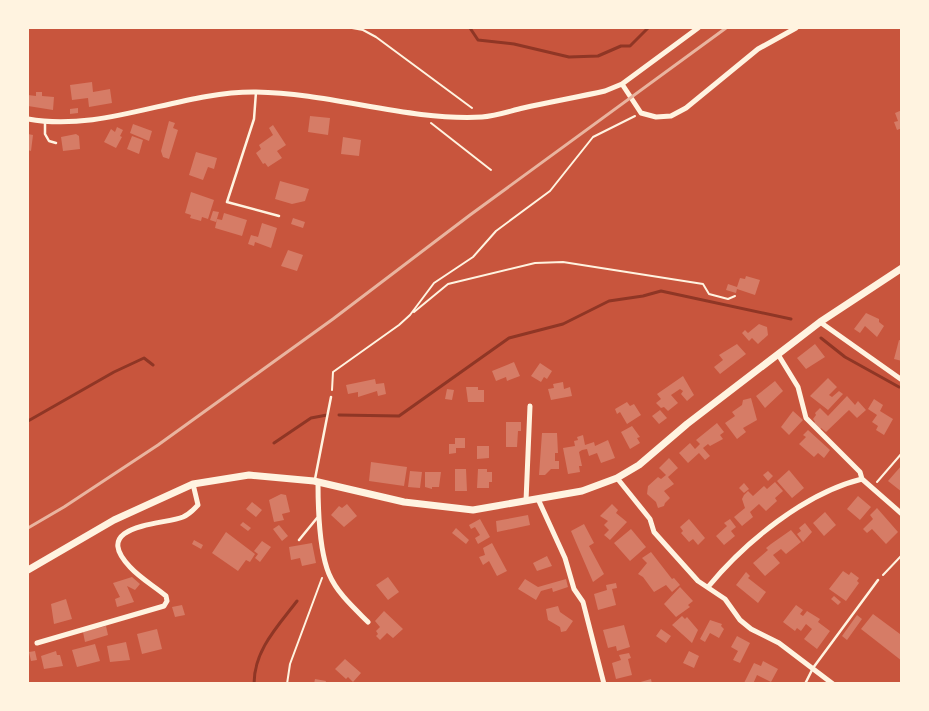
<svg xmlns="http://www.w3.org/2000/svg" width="929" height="711" font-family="'Sofia Sans Condensed',sans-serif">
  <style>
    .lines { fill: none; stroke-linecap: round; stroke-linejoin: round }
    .stream { stroke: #8f3625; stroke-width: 3 }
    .building { fill: #d67c66 }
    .path { stroke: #fff3e0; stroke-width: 2 }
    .service { stroke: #fff3e0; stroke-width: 2.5 }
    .minor { stroke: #fff3e0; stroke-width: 5 }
    .tertiary { stroke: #fff3e0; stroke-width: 7 }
    .rail { stroke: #e9b49f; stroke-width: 3 }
  </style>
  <rect width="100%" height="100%" fill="#c8553d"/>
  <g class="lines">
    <path class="stream" d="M470,28l8,12 36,4 55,13 29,-1 23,-10h9l18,-18
      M821,338l24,19 54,30
      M339,415l60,1 110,-78 54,-14 46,-23 34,-5 18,-5 130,28
      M28,421l86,-49 30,-14 9,7
      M274,443l37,-25 16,-3
      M254,684c0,-34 24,-58 43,-83"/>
  </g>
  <path class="building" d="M92,82l1,10 17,-3 2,14 -23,4 -1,-9 -16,2 -2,-15z
    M36,92h6v4l12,1 -1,13 -25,-4v-11l8,1z
    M78,108v5l-8,1v-5z
    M902,110v18l-5,2 -3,-8 4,-1 -3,-8z
    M310,116l20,2 -2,17 -20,-3z
    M169,121l6,2 -2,5 5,2 -9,29 -6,-2 -2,-6z
    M133,124l19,7 -3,10 -19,-8z
    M273,125l13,20 -9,6 5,7 -14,9 -3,-4 -2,1 -7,-11 5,-4 -2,-4 14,-10 -4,-7z
    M117,127l6,3 -3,6 2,1 -6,11 -12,-6 7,-13 4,3z
    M28,134l5,1 -2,16 -3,-1z
    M76,134l3,2 1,13 -17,2 -2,-14z
    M132,136l11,4 -4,14 -12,-5z
    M343,137l18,3 -2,16 -18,-2z
    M196,152l21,6 -3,11 -6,-2 -5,13 -14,-5z
    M280,181l29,8 -4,12 -13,3 -17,-5z
    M191,192l23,8 -6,19 -6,-2 -1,4 -11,-3 1,-3 -6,-2z
    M213,211l6,1 -3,10 -6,-2z
    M224,213l23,7 -5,16 -27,-8 2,-9 5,1z
    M293,218l12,4 -2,6 -12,-4z
    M262,223l15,5 -6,20 -16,-6 -1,4 -6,-2 3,-9 7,2z
    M288,250l15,5 -6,16 -16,-5z
    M746,276l14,4 -5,15 -18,-6 -1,4 -10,-3 2,-6 9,3 3,-9 5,1z
    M866,313l13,6v3l5,4 -7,11 -12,-11 -5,7 -6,-4z
    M759,324l8,3 1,8 -10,9 -6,-6 -3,3 -7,-8 3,-3 3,3z
    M899,340l3,1v20l-8,-2z
    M737,344l9,10 -26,20 -6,-7 9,-7 -4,-5z
    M815,344l10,13 -19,12 -9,-11z
    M514,362l6,14 -13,5 -1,-4 -10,4 -4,-10z
    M540,363l12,8 -5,8 -3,-2 -3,5 -10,-6z
    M683,376l11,19 -7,6 -6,-7 2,-3 -3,-2 -9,6 7,8 -10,8 -4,-4 -3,1 -5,-5 5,-4 -4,-5z
    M828,378l9,9 -8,8 3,2 7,-6 4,3 -15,16 -18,-14z
    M375,379l1,5 8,-1 2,11 -8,2 -1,-5 -19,6v-5l-10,2 -2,-9z
    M775,381l8,10 -18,17 -9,-12z
    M563,382l1,7 6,-2 2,9 -21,4 -3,-11 6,-1 -1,-4z
    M466,387h12v3h6v12h-16z
    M447,389l7,1 -2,10 -7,-1z
    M847,396l8,9 3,-4 8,9 -9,8 -8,-8 -23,22 -5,-4 -1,2 -6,-7 1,-1 -2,-3 3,-4 -1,-2 5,-5 8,8z
    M751,398l6,22 -14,8 3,4 -9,7 -12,-16 10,-7 -3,-4 10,-7 1,-5z
    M874,399l9,6 -3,6 13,8 -9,16 -8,-5 2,-4 -6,-4 5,-7 -9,-6z
    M627,402l3,4 4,-2 7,11 -14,9 -7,-12 -3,2 -2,-5z
    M660,410l7,8 -8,6 -7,-8z
    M793,411l10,9 -14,15 -8,-8z
    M506,422h15v9h-3l-1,16h-11z
    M717,423l7,9 -4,3 3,4 -13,7 -2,-2 -5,4 7,8 -5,4 -6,-7 -11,10 -9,-10 11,-10 5,6 5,-5 -4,-4z
    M632,426l8,11 -3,1 3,5 -10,6 -9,-17z
    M808,430l22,20 -6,8 -6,-5 -4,4 -15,-13 7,-7 -3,-2z
    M542,433h15l1,20h-3v8h4v8h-8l-6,6h-6z
    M583,435l2,10 9,-3 1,4 13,-6 7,18 -14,5 -4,-10 -8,3 -2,-7 -5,1 -3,2 3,14h-3l1,6 -12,2 -5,-26 12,-2 -1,-5 4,-1 -1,-3z
    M455,438h10v10h-9v5l-7,1v-10h6z
    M477,446h12v12l-12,1z
    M669,458l9,10 -10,9 6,7 -10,7 6,7 -5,5 -1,3 -6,2 -2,-6 -9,-8 1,-8 10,-9 3,2 5,-4 -7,-7z
    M371,462l36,5 -3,19 -35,-5z
    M902,465v27l-14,-11z
    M455,469h11l1,22h-12z
    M478,469h9v3h5v10h-3v6h-12z
    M789,470l15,18 -12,10 -15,-17z
    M410,471l12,1 -2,16 -12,-1z
    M768,471l5,5 -5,5 -5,-6z
    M425,472h16l-2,15h-7v2l-7,-2z
    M775,482l8,9 -8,7 2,3 -11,10 -7,-7 -9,8 3,5 -11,9 -8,-9 11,-9 -3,-9 2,-4 4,-4 5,5 11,-10 3,3z
    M744,483l5,6 -5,4 -5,-5z
    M281,494l5,1 4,17 -8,2 2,6 -10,2 -5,-22z
    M858,496l13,11 -11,13 -13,-11z
    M252,502l10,8 -6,7 -10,-8z
    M347,504l10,12 -13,11 -13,-12 8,-9 3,2z
    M612,504l6,6 -2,3 11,9 -17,18 -6,-5 5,-5 -5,-5 4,-4 -8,-5z
    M877,508l21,24 -12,12 -14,-15 -5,4 -4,-4 10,-10 -3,-4z
    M825,512l11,13 -12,11 -11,-13z
    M528,515l2,10 -33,7 -1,-11z
    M480,519l10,18 -12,7 -3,-6 5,-3 -5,-8 -4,2 -2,-4z
    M689,519l16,19 -7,7 -5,-6 -4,3 -8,-9 2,-2 -3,-4z
    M730,519l6,8 -5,4 4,5 -11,9 -8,-9 11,-10 -3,-3z
    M243,522l8,6 -3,3 -8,-6z
    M805,523l7,9 -9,10 -6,-8 4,-3 -2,-3z
    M584,524l10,19 -5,3 15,28 -11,8 -22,-51z
    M279,525l9,11 -6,5 -9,-12z
    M456,528l13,12 -3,4 -14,-11z
    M631,529l15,18 -16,14 -16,-18z
    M791,530l10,12 -15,12 -5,-5 -8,6 7,8 -15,13 -12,-13 15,-13 -2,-2 5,-4z
    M226,532l29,22 -5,8 -4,-2 -8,11 -26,-18z
    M194,540l9,5 -2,4 -9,-5z
    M262,541l9,6 -11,15 -5,-4 3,-4 -4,-3z
    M312,543l4,20 -14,3 -2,-8 -9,2 -2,-13z
    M492,543l15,28 -10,5 -8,-15 -6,4 -4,-8 6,-2 -2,-7z
    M651,552l21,27 2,-1 6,7 -8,7 -6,-7 -12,7 -11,-15 -5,-3 9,-11 -5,-5z
    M547,556l5,10 -15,5 -4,-8z
    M843,571l6,4 2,-3 8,6 -2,3 2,2 -13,18 -17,-12z
    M746,572l4,4 -2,2 18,14 -8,11 -22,-18z
    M132,577l8,7 -5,6 -8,-4 7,16 -17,5 -2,-8 5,-2 -7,-14z
    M388,577l11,15 -11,8 -12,-15z
    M525,579l13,8 28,-8 2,8 -15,5 -1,-4 -11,3 -5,9 -18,-11z
    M616,583l1,5 -5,1 4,16 -18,5 -4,-16 13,-4 -1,-5z
    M680,587l13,14 -5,4 2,2 -14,10 -12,-13z
    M834,596l7,6 -3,3 -7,-6z
    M66,599l6,20 -18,5 -3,-20z
    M182,605l3,10 -10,2 -3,-10z
    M796,605l7,5 -3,4 3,2 4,-5 13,8 -2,3 12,9 -13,18 -13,-10 8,-10 -6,-5 -5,7 -4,-3 -2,3 -12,-9z
    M558,606l2,6 13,9 -7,10 -5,1 -1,-5 -12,-7 -2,-11z
    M384,611l19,18 -10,9 -6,-5 -7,7 -4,-4 2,-2 -2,-3 4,-4 -5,-6z
    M873,614l27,20 2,-1v28l-41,-32z
    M857,615l5,4 -15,21 -5,-4z
    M682,616l3,3 2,-2 11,13 -6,13 -20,-18z
    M710,620l12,4 -1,2 3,3 -5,9 -9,-5 -5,9 -5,-3z
    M624,625l6,22 -13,4 -1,-5 -8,2 -5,-18z
    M106,626l2,9 -23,7 -2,-10z
    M157,629l5,20 -20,5 -5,-20z
    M661,629l10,7 -5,7 -10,-7z
    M737,636l13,7 -10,20 -7,-3 5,-9 -7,-4z
    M126,642l4,18 -20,2 -3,-16z
    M95,644l5,17 -23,6 -5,-17z
    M35,651l2,9 -6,1 -2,-9z
    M56,651l1,4h3l3,11 -19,3 -3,-13z
    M689,651l10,5 -5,12 -11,-5z
    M629,653l2,5 -3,1 4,16 -16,4 -4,-16 9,-3 -2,-5z
    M345,659l16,14 -8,9 -5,-5 -2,2 -11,-10z
    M763,661l15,8 -7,13 -14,-7 -4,9 -9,-1 10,-20 7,3z
    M315,679l11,2 -1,3h-11z
    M651,679l1,5h-15v-1z"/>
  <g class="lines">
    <path class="path" d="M352,28l11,2 13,7 96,71
      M431,123l60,47
      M414,312l34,-28 87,-21 28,-1 140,22 6,10 19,5 7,-3
      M332,390l1,-18 66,-47 11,-10 24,-32 39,-26 23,-26 54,-40 43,-54 42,-21
      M877,482l25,-29
      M883,575l19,-20
      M287,684l3,-20 32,-86"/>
    <path class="service" d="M256,92l-2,27 -27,83 52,14
      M45,122v12l4,7 7,2
      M315,479l16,-82
      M299,540l18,-22
      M805,684l8,-16 65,-88"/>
    <path class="minor" d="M622,84l19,29 15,4 15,-1 15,-8 72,-59 38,-21
      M28,119c76,14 152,-28 228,-27 76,1 151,29 226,25 14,-1 28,-6 41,-9 27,-6 55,-11 82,-17l17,-7 76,-56
      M820,322l82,58
      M779,356l19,31 8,31 54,54 2,7
      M617,478l33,41 4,13 44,49 27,18 15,21 11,9 28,14 54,41
      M318,482c0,27 1,68 11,92 8,19 25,34 39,48
      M538,499l27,59 9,31 9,13 21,82
      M526,501l4,-95
      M708,587c37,-45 97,-94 154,-108l40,35
      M37,643l127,-37 3,-5 -1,-5c-12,-10 -26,-18 -36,-29 -41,-43 33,-42 53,-50 7,-3 10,-7 15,-12l-5,-21"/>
    <path class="tertiary" d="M28,570l86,-50 79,-36 56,-9 65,6 90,21 69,8 109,-19 35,-13 22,-13 48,-41 133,-102 82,-54"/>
    <path class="rail" d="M28,528l36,-21 94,-62 175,-126 137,-104 256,-187"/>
  </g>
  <rect width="929" height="711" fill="none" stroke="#fff3e0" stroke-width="58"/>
</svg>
